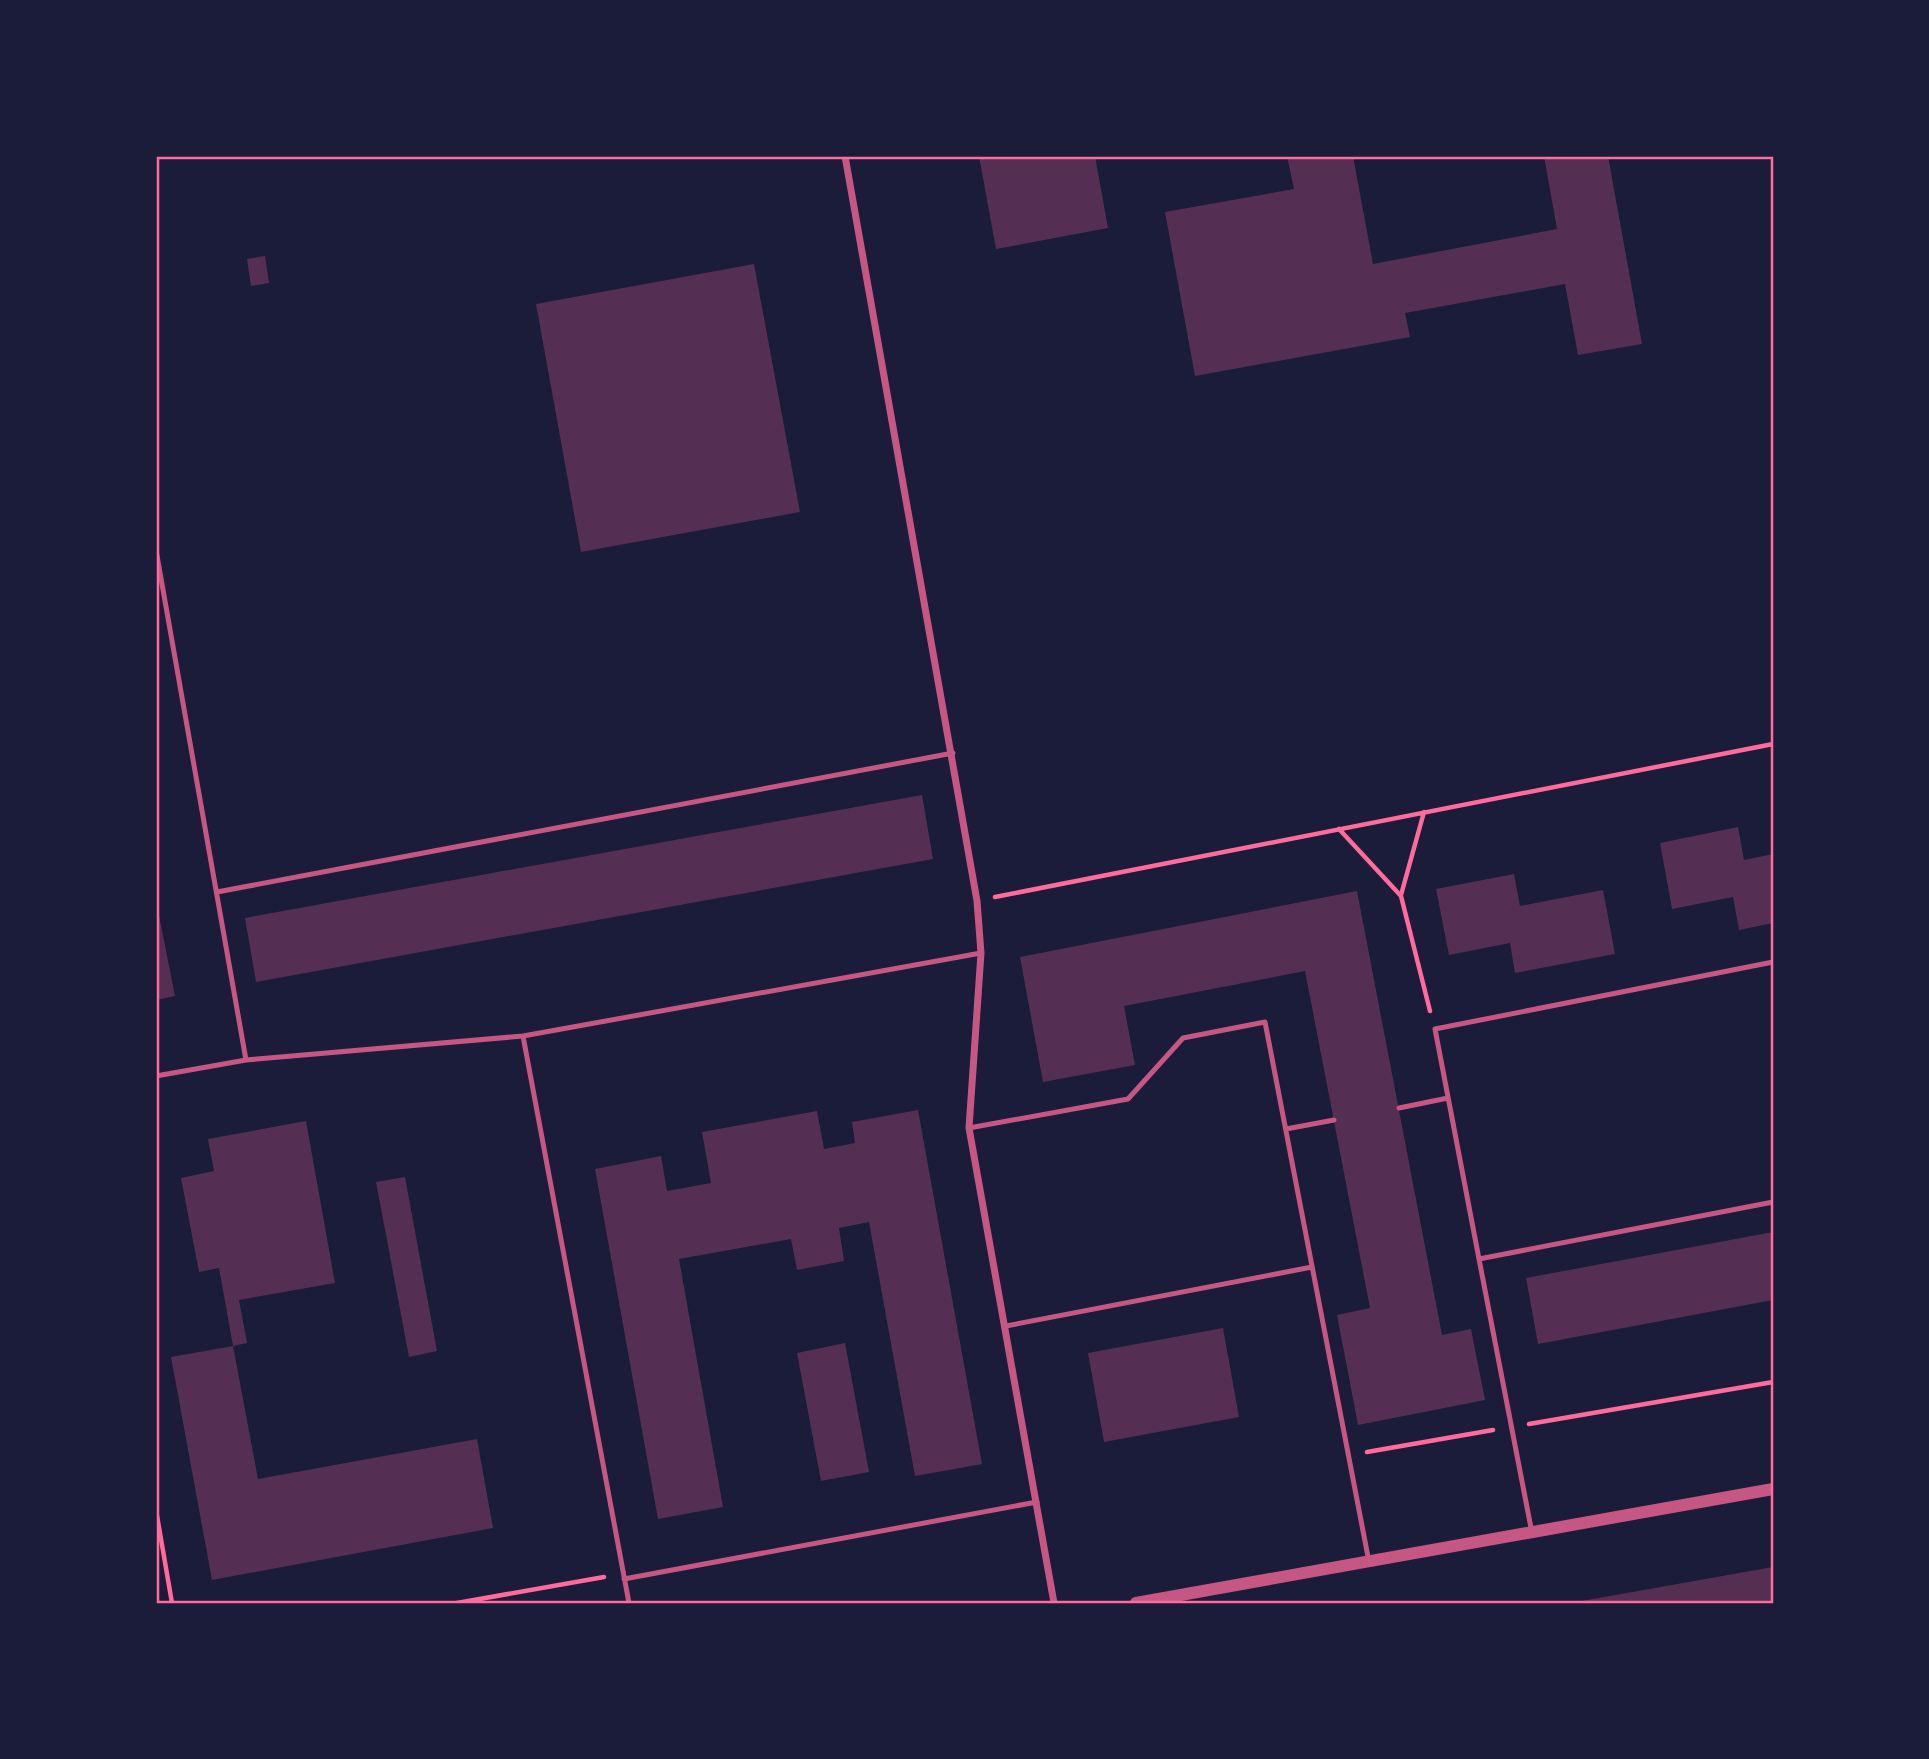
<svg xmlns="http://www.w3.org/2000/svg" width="1929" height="1759" font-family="'Golos Text',sans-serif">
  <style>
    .building { fill: #542f53 }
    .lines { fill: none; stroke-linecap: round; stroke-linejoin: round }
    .path { stroke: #ff6b9d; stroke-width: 4.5 }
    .service { stroke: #c65784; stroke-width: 5 }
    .minor { stroke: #c65784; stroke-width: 7 }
    .tertiary { stroke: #c65784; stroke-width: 12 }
    .neatline { fill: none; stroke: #ff6b9d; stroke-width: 2.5 }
  </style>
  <rect width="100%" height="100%" fill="#1b1b3a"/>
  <path class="building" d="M979,156h116l13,72 -112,21z
    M1287,156h66l20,108 184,-35 -13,-73h64l34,188 -64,11 -13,-71 -160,29 5,24 -215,39 -30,-164 129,-23z
    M265,256l4,27 -18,3 -4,-27z
    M754,264l46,248 -219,40 -45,-248z
    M922,795l11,64 -677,123 -11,-64z
    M1738,827l6,33 29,-6v69l-34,7 -6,-33 -61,12 -12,-66z
    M1514,874l6,32 83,-16 12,64 -100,19 -5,-30 -61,12 -13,-66z
    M1357,891l85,444 29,-6 14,71 -127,25 -21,-110 33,-7 -65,-337 -181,35 11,59 -92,17 -23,-125z
    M156,900l19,96 -19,4z
    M918,1110l64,354 -67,12 -46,-254 -30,6 5,33 -47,9 -6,-31 -112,20 44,248 -65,12 -63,-350 66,-13 6,35 44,-8 -9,-51 115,-21 7,38 31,-6 -3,-21z
    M306,1121l29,162 -96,17 8,43 -14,3 -14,-78 -20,4 -18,-94 33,-7 -6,-32z
    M405,1177l32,174 -28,6 -33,-175z
    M1773,1232v68l-235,44 -12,-66z
    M1223,1328l16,89 -135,25 -16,-89z
    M845,1343l24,129 -48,9 -24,-128z
    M233,1346l25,133 219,-40 16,89 -281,52 -41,-223z
    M1773,1567v36h-196l-1,-1z"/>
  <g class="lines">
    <path class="path" d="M1339,829l62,67 29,115
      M1401,895l23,-83
      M995,897l778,-153
      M1529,1424l244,-42
      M1367,1452l126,-22
      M156,1510l16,93
      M457,1603l147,-26"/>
    <path class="service" d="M156,550l90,510 -90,16
      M217,892l736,-139
      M523,1036l106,567
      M246,1060l277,-24 458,-83
      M1399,1108l49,-10
      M969,1128l159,-29 55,-61 82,-16 104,540
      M1286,1129l48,-9
      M1479,1259l-44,-230 338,-67
      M1006,1326l306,-59
      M1532,1533l-53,-274 294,-57
      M624,1579l413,-77"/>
    <path class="minor" d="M845,156l132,745 4,52 -12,175 85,475"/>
    <path class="tertiary" d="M1136,1603l637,-114"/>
  </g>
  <rect width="1929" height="1759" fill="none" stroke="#1b1b3a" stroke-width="315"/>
  <rect x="158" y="158" width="1614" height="1444" class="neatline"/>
</svg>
